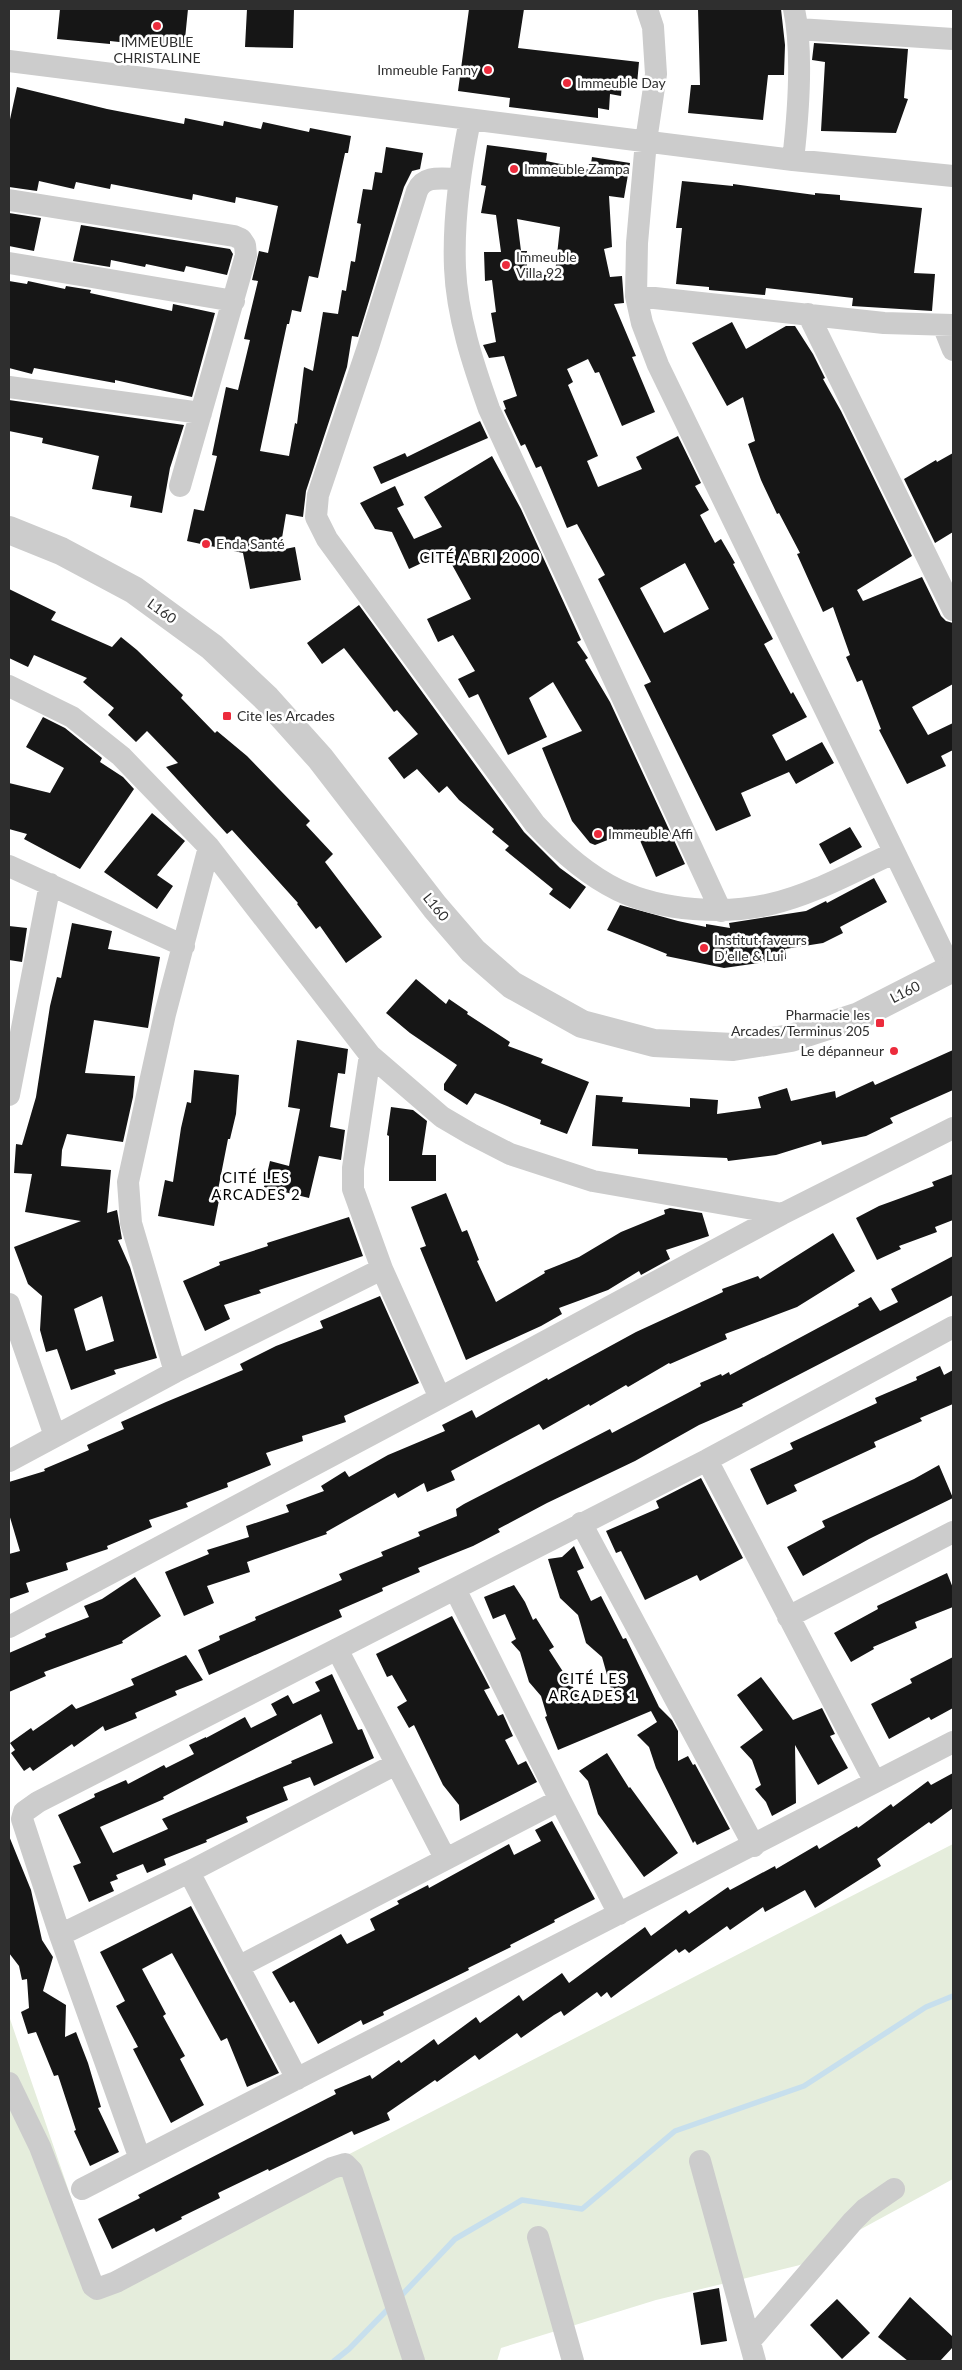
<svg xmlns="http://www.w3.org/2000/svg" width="962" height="2370" font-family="Lato,sans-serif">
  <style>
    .green { fill: #e5eddc }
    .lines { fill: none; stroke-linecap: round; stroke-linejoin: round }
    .stream { stroke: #c7dfed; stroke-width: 5.5 }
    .building { fill: #161616; fill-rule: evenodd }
    .minor { stroke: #ccc; stroke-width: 22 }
    .tertiary { stroke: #ccc; stroke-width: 28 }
    .poi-dot { fill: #ec2b3c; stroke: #fff; stroke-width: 2 }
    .labels { text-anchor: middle; stroke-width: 5; stroke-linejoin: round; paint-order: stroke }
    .poi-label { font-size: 14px; fill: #2f2f2f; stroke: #fff; text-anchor: start }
    .street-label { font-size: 14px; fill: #2f2f2f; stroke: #fff }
    .neighbourhood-label { font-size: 15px; letter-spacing: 1px; fill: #000; stroke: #fff }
  </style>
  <rect width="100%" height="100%" fill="#fff"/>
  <path class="green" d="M953,1844v335l-101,55 -52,31 -144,35 -155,48 -4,13h-488v-345l91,266z"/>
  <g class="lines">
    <path class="stream" d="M400,2297l55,-58 67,-39 60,9 93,-78 129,-45 122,-79 27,-11
      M334,2361l15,-12 41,-42"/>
  </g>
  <path class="building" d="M60,9h128l-4,40 -74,-8v3l-53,-5z
    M247,9h47l-1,39 -48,-1z
    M469,9h55l-6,39 121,14 -2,22 -15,-2 -1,14 -11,-2 -1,16 -11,-2v10l-89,-11 1,-9 -52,-7z
    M698,9h83l4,36 -1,30h-16l-5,45 -75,-7 3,-28h9z
    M814,43l94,6 -4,49 4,1 -12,34 -75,-2 4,-69 -13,-2z
    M17,87l90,22 77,15 1,-6 38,8 1,-5 37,8 2,-7 46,10 1,-4 41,8 -3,17h-3l-27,125 -9,-2 -8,36 -9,-2 -3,14h-2l-27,127 29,5 6,-33 2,1 7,-57 9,4 10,-59 15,2 4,-24 4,1 5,-30 4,1 6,-38 -4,-1 6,-34 9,1 3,-18 7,1 4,-26 37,6 -3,16 -8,2 -8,16 -46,150 -6,-1 -5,31 -41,124 -3,26 -17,-3 -6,36 15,-3 6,33 -51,9 -7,-36 -56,-12 7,-32 10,2 13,-55 -5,-1 14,-68 12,3 12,-50 -6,-1 14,-58 -6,-1 7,-29 9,2 10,-47 -42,-9 -1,6 -42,-9 -1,6 -81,-16 -1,5 -34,-7 -2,7 -35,-8 -2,10 -28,-4v-63z
    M487,145l60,8 -1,8 44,9 2,-13 38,6 -6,35 -15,-2 3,51 -8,2 6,28 12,-1 2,27 -10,1 22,52 -4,1 23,55 -33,14 -23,-54 -4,1 -7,-14 -21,10 6,13 -5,3 30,71 -11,5 11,26 44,-18 -6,-12 42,-21 23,47 -6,3 14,24 -9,5 15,28 6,-4 14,24 -2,1 40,75 -9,5 27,50 2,-2 14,25 -35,18 14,26 36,-19 12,21 -38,21 -7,-12 -48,21 10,23 -35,15 -72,-146 7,-3 -53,-103 7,-4 -28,-51 -10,4 -26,-62 -5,2 -11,-24 -4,2 -17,-36 2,-1 -3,-8 14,-5 -13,-40 -15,2 -6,-13 13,-3 -5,-29 5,-1 -4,-32 -7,1 -1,-29h17l-5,-37 -15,-2 5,-27 -5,-1zM517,219l43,8 -5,47 -28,2v-25h-6zM685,563l24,46 -45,24 -24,-45z
    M682,181l51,5v-2l82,11v-2l25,2v5l82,8 -8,65 21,1 -3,37 -80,-5 1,-8 -87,-10 -1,7 -56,-5v-3l-33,-3 6,-56h-6z
    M9,213l32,5 -7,33 -25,-5z
    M81,225l149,24 3,5 -6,21 -41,-9 -2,6 -38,-8 -1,3 -34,-7 -1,7 -37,-6z
    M9,281l18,3 1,-3 37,8 1,-3 25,4 -1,3 82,18 1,-7 42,9 -23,84 -77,-17v3l-81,-15 -2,6 -23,-6z
    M732,322l14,27 40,-23h9l18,28 12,24 -2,1 18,32 71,145 -55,34 6,11 59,-24 19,39 5,5 7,2v61l-41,23 16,28 25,-12v27l-12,6 5,10 -39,18 -28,-54 2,-1 -19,-49 -5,2 -11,-25 4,-2 -17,-48 -10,5 -26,-58 3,-1 -21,-40 -2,1 -16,-34 -13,-36 7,-3 -12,-44 -16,9 -35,-63z
    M9,400l175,25 -14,43 -8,45 -32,-6 2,-11 -40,-7 7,-33 -57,-13 1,-5 -34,-7z
    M480,421l8,17 -107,46 -8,-17 32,-14 2,4z
    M953,453v79l-18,11 -31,-64 32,-19 1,2z
    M492,456l29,53 60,131 -4,2 11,16 -3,2 25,42 75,162 -29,13 -21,-48 -40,16 -5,-2 -18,-22 -30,-73 40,-17 -29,-49 -24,16 18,39 -39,18 -30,-61 -9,4 -11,-19 17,-8 -22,-36 -15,7 -11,-23 44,-20 -26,-47 -36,17 -17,-37 -17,-3 -15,-26 35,-17 9,19 -7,3 17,31 28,-12 -18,-30z
    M9,589l47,23 -5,8 61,27 9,-10 16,13 46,45 -2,3 34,35 2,-2 30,25 63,65 -4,4 27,29 -8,8 57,75 -36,26 -26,-37 -4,3 -19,-25 1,-1 -66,-73 -5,4 -61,-67 12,-4 -31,-32 -11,11 -28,-27 6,-7 -31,-26 4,-4 -53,-23 -6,12 -19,-9z
    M359,605l165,227 36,36 26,19 -16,22 -21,-15 4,-5 -48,-39 4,-4 -17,-14 2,-3 -35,-29 -12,-14 -8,7 -22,-24 -13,10 -16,-21 30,-24 -21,-24 -3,2 -50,-64 -22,16 -15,-21z
    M43,717l22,11 37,30 -2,4 23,15 11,12 -54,80 -56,-30 3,-5 -18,-5v-46l41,10 14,-25 -38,-21z
    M152,813l33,28 -28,34 16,11 -16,23 -53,-37z
    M850,827l12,20 -32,17 -11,-20z
    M874,878l13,24 -47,25 3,6 -20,10 -38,6 1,10 -62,9 -58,-12 1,-2 -60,-24 13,-25 58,16 28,6v-3l24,4 -1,-5 77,-12 20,-10 1,2z
    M72,923l40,8 -4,18 52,8 -12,71 -54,-8 -9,53 50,3 -2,21 -10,45 -56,-8 -5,16 -1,16 50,4 -4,43 10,-3 5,29 -4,1 12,27 27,91 -43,12 2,4 -45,16 -14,-41 -11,3 -6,-22 2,-34 -14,-12 -14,-37 67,-26 -56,-9 7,-38 -18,-1 2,-29 6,1 14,-48 14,-91 7,-29 4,1zM102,1296l12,45 -28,10 -12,-42z
    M9,926l18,2 -5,34 -13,-2z
    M416,979l30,25 3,-5 19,13 -1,2 43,28 -2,4 35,13 -2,4 48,19 -22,52 -27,-10 1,-4 -66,-27 -8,12 -23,-15v-6l13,-19 -47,-32 -24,-20z
    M297,1040l51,9 -3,25 -7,-1 -8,54 15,3 -4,30 -22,-4 -10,42 -45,-11 6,-26 19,5 11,-57 -12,-2z
    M953,1050v40l-63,28 3,5 -27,13 -44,9 -1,-4 -45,14 -48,6 -1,-3 -89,-4v-5l-46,-3 4,-51 27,2 -1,5 68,5v-9l28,2 -1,14 44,-6 -3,-11 29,-9 4,13 44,-10 1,7 37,-17 2,4z
    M194,1070l45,5 -3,39 -6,25h-2l-10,51h3l-7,36 -56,-10 7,-36 8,2 8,-54 6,-26 4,1z
    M391,1107l22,3 14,11 -5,34h14v26h-47v-45l-2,-1z
    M953,1174v46l-18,7 2,5 -38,14 2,3 -24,11 -21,-42 23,-12 55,-20 -2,-4z
    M446,1193l16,39 5,-2 12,30 -2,1 19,41 49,-29 -1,-2 35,-14 42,-25 44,-18 -1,-4 6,-2 32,5 7,23 -43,14 4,9 -29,16 -2,-4 -31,19 -49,18 3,6 -21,12 -75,34 -46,-112 6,-2 -15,-39z
    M349,1217l14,39 -104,34 2,3 -37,12 6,14 -25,12 -22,-50 37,-16 -1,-3 49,-16 -1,-3z
    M833,1233l22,38 -58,36 -72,27 2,5 -57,25 -1,-1 -41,24 -2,-2 -36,21 -1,-2 -46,26 -4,-6 -88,47 4,9 -28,12 -3,-9 -26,15 -3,-5 -69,39 1,2 -80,28 3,10 -43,14 7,17 -30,13 -19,-44 44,-18 -2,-4 42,-13 -3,-11 43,-14 -3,-7 38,-14 -3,-5 24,-15 4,6 39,-22 57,-24 -3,-6 30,-15 4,8 71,-40 1,2 88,-48 87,-40 -1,-3 36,-13 2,3z
    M953,1256v39l-211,109 1,2 -44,19 -64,36 -88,42 -49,26 2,3 -27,14 -55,22 2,4 -38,16 1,3 -44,19 3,7 -133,58 -11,-25 22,-10 -1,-4 37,-16 -1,-3 87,-37 -3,-6 44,-18 -2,-4 39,-16 -2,-4 39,-16 -1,-7 8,-5 146,-75 2,4 89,-47 -1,-3 21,-9 1,2 7,-4 1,3 129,-69 -1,-2 13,-7 9,14 18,-9 -7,-13z
    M380,1296l39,87 -75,33 2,6 -44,14 1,5 -37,12 5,12 -44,18 1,4 -42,16 2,4 -39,13 3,7 -45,19 1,3 -42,14 2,7 -42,13 3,9 -20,7v-45l11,-3 -11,-37v-32l36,-11 -1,-2 45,-19 -2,-5 37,-16 -3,-7 45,-20 77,-32 -3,-6 36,-18 47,-18 -3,-7z
    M940,1366l4,9 9,-5v34l-33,14 2,3 -48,21 2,5 -82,38 3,6 -30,14 -17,-36 43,-20 -3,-6 87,-40 -2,-5 42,-18 -1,-3z
    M939,1465l14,33 -84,41 -66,37 -16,-29 38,-20 -3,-6 92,-42z
    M701,1478l42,80 -43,23 -3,-6 -52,25 -24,-49 -5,2 -10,-22 53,-23 -3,-7z
    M574,1546l10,22 -7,3 14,30 10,-5 22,43 3,-1 33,69 13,13 6,11v30l10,-5 5,9 2,-1 35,65 -33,16 -2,-4 -2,2 -37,-75 -7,-21 -12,-12 20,-13 -6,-11 -93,39 -13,-33 2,-1 -6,-20 -12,-14 -9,-30 -9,-10 5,-3 -11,-25 -12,5 -9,-22 30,-12 11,17 8,18 3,-2 18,29 -5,3 33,51 29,-12 -9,-32 -16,-14 -8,-28 -18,-17 -12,-39 14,-2z
    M947,1573l6,15v19l-38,15 2,6 -44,19 1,2 -23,13 -17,-29 44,-24 -1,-3z
    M135,1577l26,39 -39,25 1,2 -79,29 2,4 -37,16v-39l37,-16 -1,-3 44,-17 -5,-11 18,-7z
    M452,1616l38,72 -6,2 14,26 5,-2 10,22 -8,4 13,25 8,-4 11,21 -77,39 -1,-16 -16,-20 -29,-60 -5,3 -12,-21 10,-6 -15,-26 -5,2 -11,-23z
    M186,1655l17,25 -28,11 2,4 -42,18 2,5 -32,13 -2,-5 -29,21 -2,-3 -39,27 -3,-4 -6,4 -13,-18 4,-3 -5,-7 21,-15 2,3 39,-27 4,5 58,-24 -3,-6z
    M953,1657v51l-22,12 -2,-3 -40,22 -18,-35 41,-21 -2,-4z
    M332,1674l26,56 4,-1 12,29 -60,28 -4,-9 -27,10 5,13 -42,17 2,5 -42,18 1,2 -43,17 2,6 -19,8 -4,-9 -27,11 2,4 -8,3 4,9 -25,11 -16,-36 8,-3 -23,-48 37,-18 -1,-3 32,-14 2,4 36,-19 2,3 28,-14 -5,-9 17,-8v1l39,-21 6,11 26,-13 -6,-11 17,-9 5,9 27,-13 -5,-9zM321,1714l12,29 -42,18 1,2 -130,56 6,10 -55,24 -13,-26 64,-28 -1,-2z
    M761,1677l32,43 29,-12 13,26 -5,2 18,32 -30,17 -23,-40 1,58 -24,13 -6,-14 -11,-13 6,-4 -9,-25 -12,-13 23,-17 -26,-35z
    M607,1753l22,35 1,-1 48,66 -34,24 -46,-63 -10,-33 -9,-10z
    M953,1773v35l-22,16 -2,-2 -52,37 4,7 -66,42 -10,-18 -40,22 -2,-5 -33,23 -3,-4 -38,27 -4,-4 -6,4 -3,-4 -65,49 -4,-6 -6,5 -4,-5 -33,24 -3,-5 -7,4 -33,23 -4,-5 -38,27 -4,-5 -38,27 -2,-2 -48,33 3,7 -36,15 -2,-4 -83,40 -1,-2 -50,24 2,5 -39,19 1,2 -26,13 -2,-4 -42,21 -14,-30 42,-21 -2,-3 198,-101 -2,-4 36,-15 2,4 27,-19 2,3 33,-24 4,6 38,-28 4,6 39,-28 4,6 39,-28 7,10 76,-56 6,9 35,-26 3,4 39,-27 2,3 45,-24 1,3 41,-24 2,4 38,-23 1,2 33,-24 2,3 35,-26 3,4z
    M552,1821l43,78 -41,21 1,2 -45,23 1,2 -43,21 1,2 -86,42 1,3 -21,10 -2,-5 -43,24 -24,-43 -4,2 -18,-31 69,-38 6,10 28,-14 -5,-11 29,-15 -2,-3 31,-16 1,3 80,-44 5,11 27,-14 -6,-11z
    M9,1836l22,54 11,50 11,17 -10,34 23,14 -1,32 11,-5 12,31 13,44 -3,1 21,44 -29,14 -16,-35 2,-1 -18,-55 -4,1 -18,-44 -8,2 -7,-22 8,-4 -2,-29 -5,1 -3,-14 -10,-13z
    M191,1906l88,167 -32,14 -20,-49 -6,3 -49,-88 -30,16 24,45 -3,2 22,40 -5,3 24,46 -33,18 -38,-74 5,-2 -22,-41 9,-5 -25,-49z
    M719,2288l8,53 -26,4 -8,-52z
    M910,2297l43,40v10l-13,14h-32l-30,-24z
    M837,2299l33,34 -28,26 -32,-34z"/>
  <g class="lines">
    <path class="minor" d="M647,9l6,18 3,47 -10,67 -9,102 -1,53 6,27 16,42 295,608
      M798,29l155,10
      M9,61l784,99 160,16
      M470,120c-10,49 -17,99 -15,148 2,48 18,96 34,141l232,502
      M793,160c5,-43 10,-109 1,-151
      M460,179c-17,0 -36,-5 -43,12l-49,156 -50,148 -2,22 11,22 208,285c24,26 52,51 83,66 44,21 107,25 153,14 43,-10 83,-33 123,-51
      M9,200l225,36 7,3 4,6 1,10 -66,231
      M9,263l225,38
      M636,296l248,27 69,2
      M808,314l145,296
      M943,325l10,25
      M9,387l192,26
      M9,686l63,31 49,39 88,91 161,208 72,62 29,17 39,20 83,27 189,33
      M9,866l175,80
      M370,1055l-17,113v21l29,80 58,129
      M9,1095l41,-211
      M9,1304l46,132
      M175,1372l-44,-149 -3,-41 37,-168 44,-167
      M707,1460l168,322
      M9,1461l166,-89 207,-103
      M581,1523l173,323
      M455,1589l105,211 59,114
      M788,1617l165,-85
      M9,1627l431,-229 342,-184 171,-86
      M337,1649l108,209
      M189,1872l108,207
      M60,1935l129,-63 207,-108
      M238,1967l322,-167
      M9,2083l31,64 53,139 4,3 19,-7 216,-114 13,-4 7,7 62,190
      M140,2159l-80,-224 -38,-116 2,-7 14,-10 669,-342 246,-133
      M700,2161l55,200
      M82,2189l871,-447
      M538,2237l35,124
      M750,2341l103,-120 12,-12 29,-20"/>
    <path class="tertiary" d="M9,530l52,21 73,39 78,57 55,52 53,59 115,149 38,44 39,34 70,39 72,19 79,4 58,-9 68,-22 94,-48"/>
  </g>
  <g class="poi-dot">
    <circle cx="157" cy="26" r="5"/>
    <circle cx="488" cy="70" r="5"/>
    <circle cx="567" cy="83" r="5"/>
    <circle cx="514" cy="169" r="5"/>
    <circle cx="506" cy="265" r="5"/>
    <circle cx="206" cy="544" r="5"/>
    <rect x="222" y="711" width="10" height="10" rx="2.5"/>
    <circle cx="598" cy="834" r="5"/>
    <circle cx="704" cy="948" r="5"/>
    <rect x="875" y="1018" width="10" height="10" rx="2.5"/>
    <circle cx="894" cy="1051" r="5"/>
  </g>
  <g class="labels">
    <g class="poi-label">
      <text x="157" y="47" text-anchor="middle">IMMEUBLE<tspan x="157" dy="16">CHRISTALINE</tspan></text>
      <text x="478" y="75" text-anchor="end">Immeuble Fanny</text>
      <text x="577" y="88">Immeuble Day</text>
      <text x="524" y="174">Immeuble Zampa</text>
      <text x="516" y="262">Immeuble<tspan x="516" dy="16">Villa 92</tspan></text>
      <text x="216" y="549">Enda Santé</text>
      <text x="237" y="721">Cite les Arcades</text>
      <text x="608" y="839">Immeuble Affi</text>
      <text x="714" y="945">Institut faveurs<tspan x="714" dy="16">D’elle &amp; Lui</tspan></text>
      <text x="870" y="1020" text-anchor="end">Pharmacie les<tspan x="870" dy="16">Arcades/Terminus 205</tspan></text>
      <text x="884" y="1056" text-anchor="end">Le dépanneur</text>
    </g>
    <g class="street-label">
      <text transform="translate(162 611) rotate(36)" y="5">L160</text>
      <text transform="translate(436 907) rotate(51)" y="5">L160</text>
      <text transform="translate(905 992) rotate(-27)" y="5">L160</text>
    </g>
    <g class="neighbourhood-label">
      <text x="480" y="563">CITÉ ABRI 2000</text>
      <text x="256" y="1183">CITÉ LES<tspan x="256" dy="17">ARCADES 2</tspan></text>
      <text x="593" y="1684">CITÉ LES<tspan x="593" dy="17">ARCADES 1</tspan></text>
    </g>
  </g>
  <rect width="962" height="2370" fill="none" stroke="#2f2f2f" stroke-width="20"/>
</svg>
